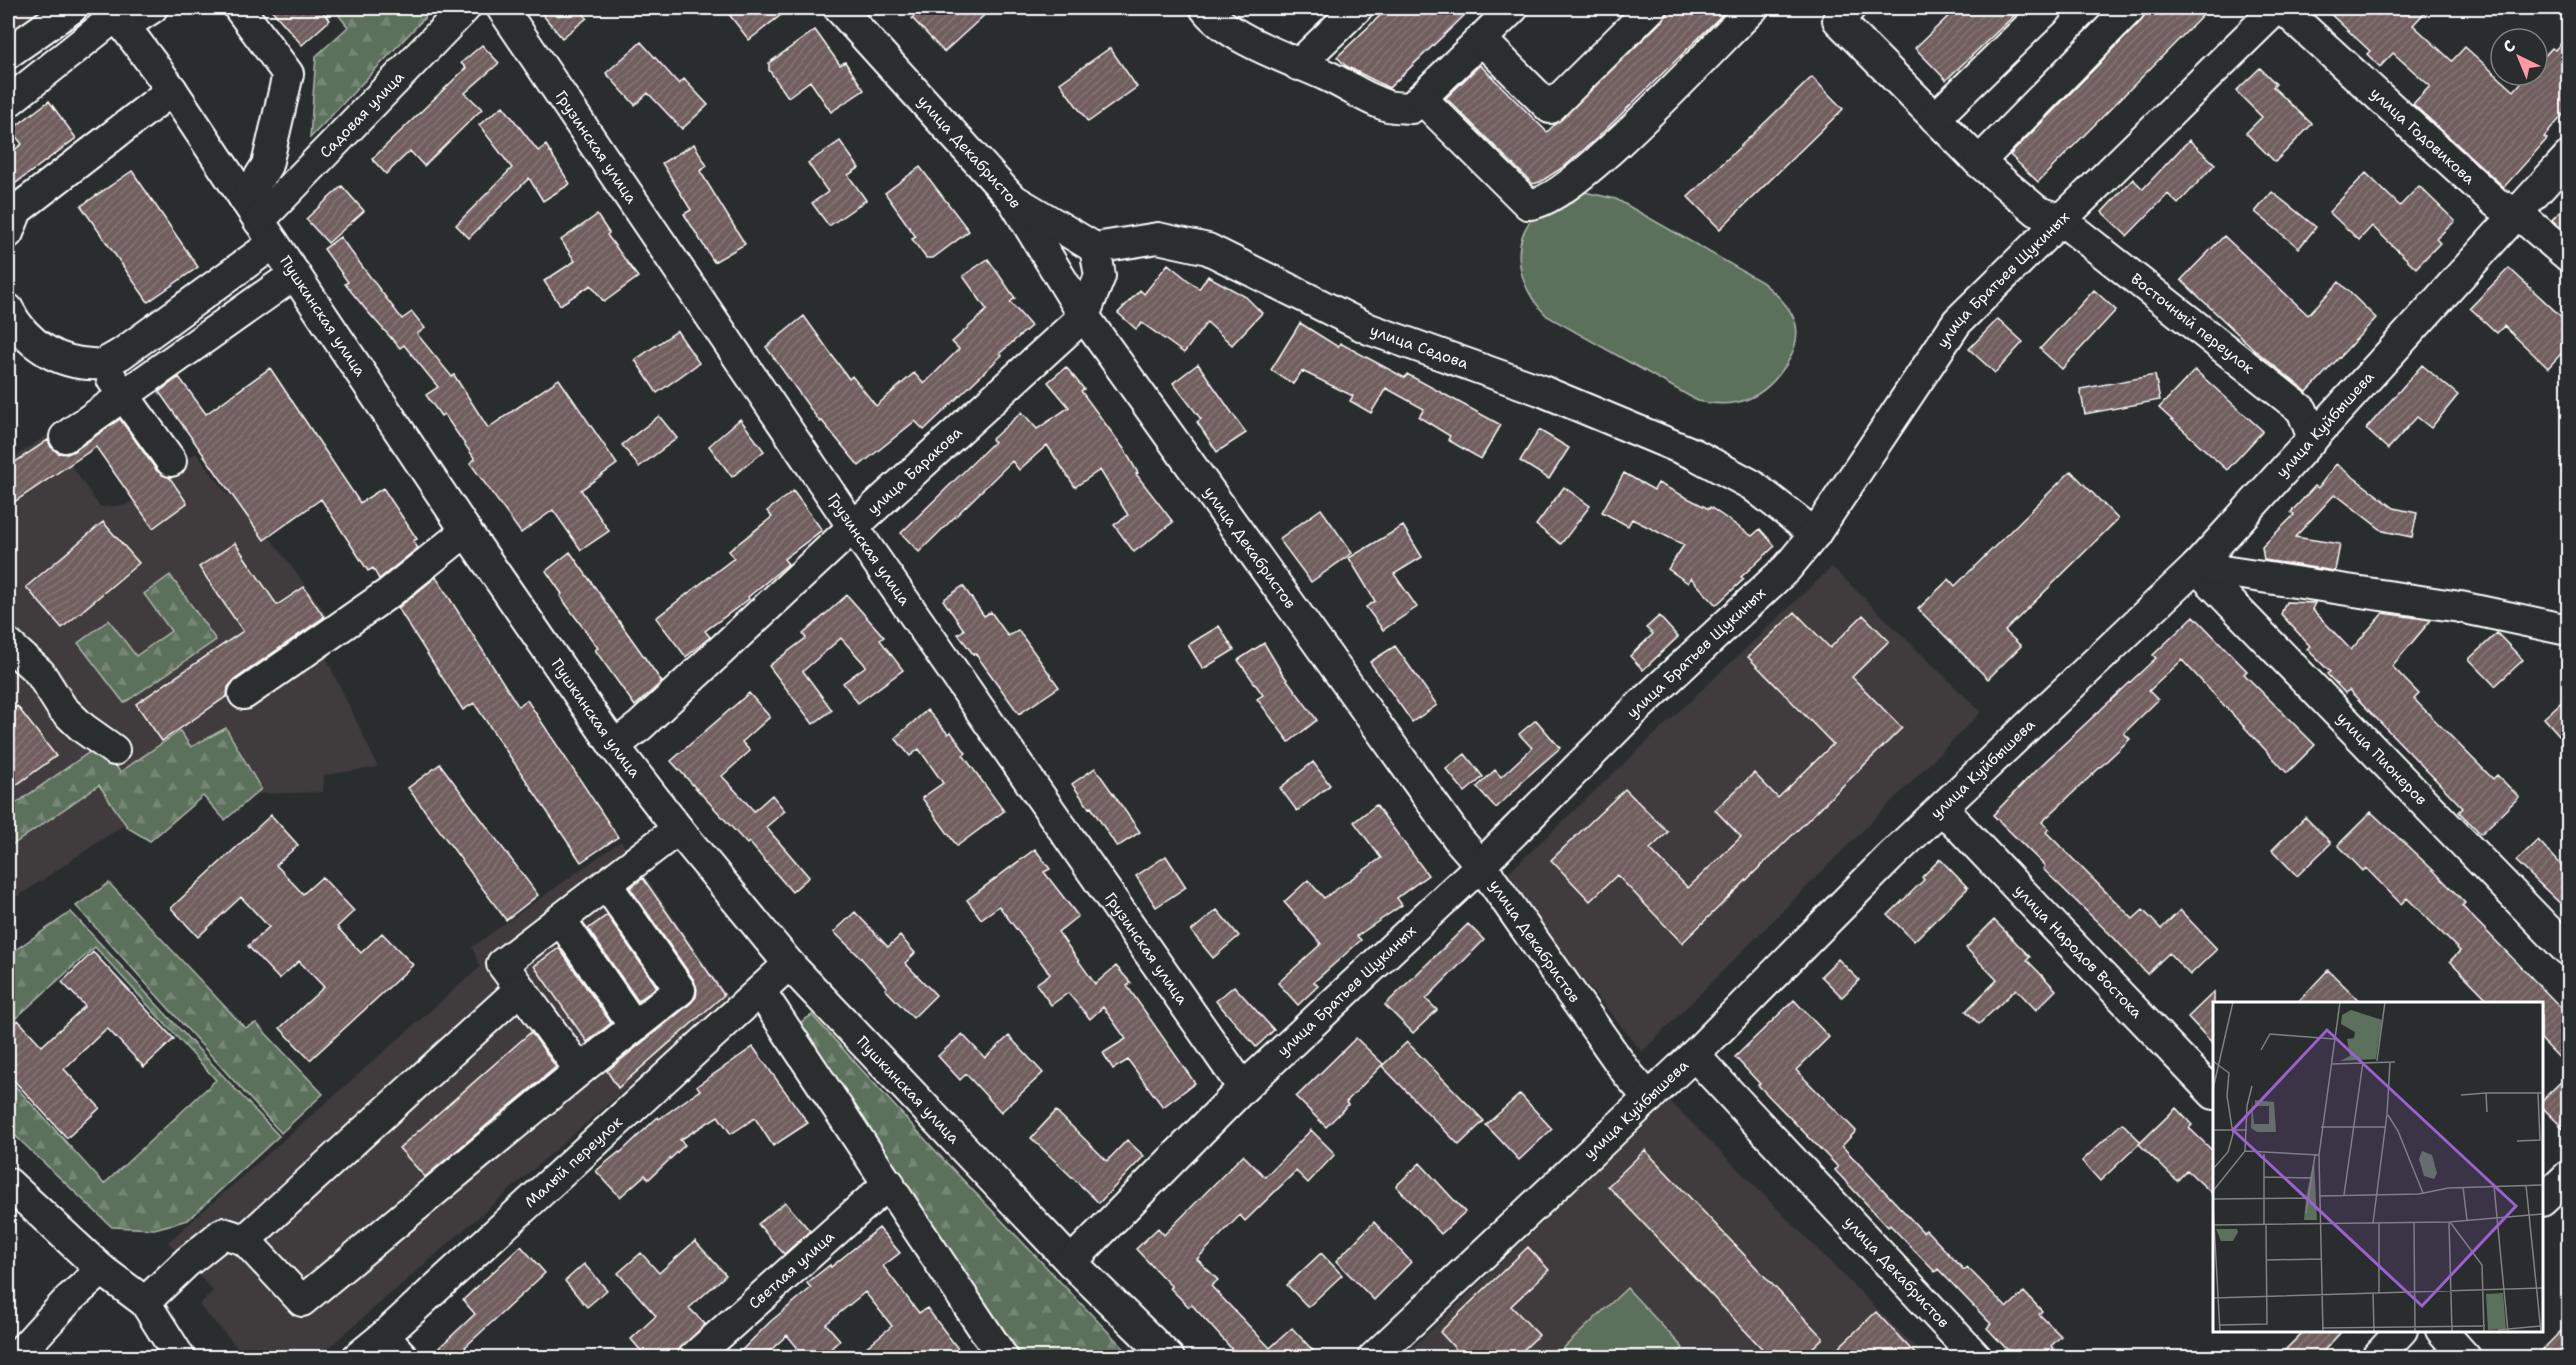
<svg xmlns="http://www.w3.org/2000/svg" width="2576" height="1365" font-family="'Shantell Sans',sans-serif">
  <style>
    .built { fill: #3f3b3c }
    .forest { fill: url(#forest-firs); stroke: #aeb8ae; stroke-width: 1.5 }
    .garden { fill: #5c715c; stroke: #aeb8ae; stroke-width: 1.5 }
    .building { fill: url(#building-hatch); stroke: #fff; stroke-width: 1.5 }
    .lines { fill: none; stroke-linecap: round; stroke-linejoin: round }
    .minor-casing { stroke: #fff; stroke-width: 34 }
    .minor { stroke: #2a2d2e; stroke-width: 30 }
    .labels { text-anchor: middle; stroke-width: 4.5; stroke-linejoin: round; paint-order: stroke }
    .street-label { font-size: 15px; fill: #fff; stroke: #2a2d2e }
    .inset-road { fill: none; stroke: #7f8182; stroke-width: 1.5 }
    .view { fill: #9c61cf; fill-opacity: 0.15; stroke: #9c61cf; stroke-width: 3 }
    .inset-edge { fill: none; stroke: #fff; stroke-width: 3 }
  </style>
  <defs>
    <pattern id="forest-firs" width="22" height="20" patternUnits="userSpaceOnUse" patternTransform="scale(1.5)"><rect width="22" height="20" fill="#5c715c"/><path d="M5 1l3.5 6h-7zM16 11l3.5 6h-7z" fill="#748674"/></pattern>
    <pattern id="building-hatch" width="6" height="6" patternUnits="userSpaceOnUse" patternTransform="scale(1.5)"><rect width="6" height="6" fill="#705d5d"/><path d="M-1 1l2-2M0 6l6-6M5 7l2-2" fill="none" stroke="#857575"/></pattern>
  </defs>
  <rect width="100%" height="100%" fill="#2a2d2e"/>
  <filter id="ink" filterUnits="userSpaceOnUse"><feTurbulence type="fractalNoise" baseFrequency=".0167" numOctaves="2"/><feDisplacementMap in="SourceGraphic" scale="12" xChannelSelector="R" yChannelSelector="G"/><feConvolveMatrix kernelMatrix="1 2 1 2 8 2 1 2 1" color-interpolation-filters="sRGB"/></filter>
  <g filter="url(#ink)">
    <path class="built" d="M8,8h39l-39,26z
      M49,434l51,73 26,-2 70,-52 31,41 14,5 88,118 -5,36 54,114 -54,8 -1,17 -72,2 -27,-37 -216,146v-442z
      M1832,567l149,145 -339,340 -132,-162 -3,-9 1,-8z
      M621,841l108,158 -411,358h-72l-47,-52 14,-14 -45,-49 312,-275 -8,-20z
      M1669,1100l256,257 -523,1z"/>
    <path class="forest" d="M333,8h101l-124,130 6,-82 32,-29z
      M170,575l46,65 -92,63 -46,-60 31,-23 27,36 35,-25 -27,-37z
      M226,728l35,61 -36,31 -22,-24 -53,45 -22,-13 -29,-43 -91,63v-39l93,-65 19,28 60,-41 11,16z
      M109,883l136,145 11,-5 67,71 -42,39 -205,-227z
      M71,912l208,224 -91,84 -34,9 -42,-2 -104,-98v-51l96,106 112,-104 -121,-133 -87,78v-70z
      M812,1015l131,144 189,198h-145l-200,-326z"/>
    <path class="garden" d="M1584,192l32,7 146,83c13,11 30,25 34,43 3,15 -3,28 -10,40 -22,33 -48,45 -88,36l-151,-85c-30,-30 -41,-76 -6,-107 11,-10 30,-14 43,-17z
      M1627,1288l56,60 -10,9h-119z"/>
    <path class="building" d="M270,8h49l11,12 -28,25z
      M537,8h41l9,10 -25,20z
      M724,8h66l-41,32z
      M923,8h69l-48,44 -32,-34z
      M1388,8h84l-83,80 -43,-22 -9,-9z
      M1672,8h57l-133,131 -31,27 -25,16 -7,2 -87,-86 34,-33 67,67 116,-112z
      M1957,8h65l-76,72 -31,-32z
      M2147,8h63l-172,174 -28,-27 132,-135z
      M2324,8h105l-16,17 39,36 13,-14 49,44 14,-16h9v-11l15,-16 3,2 13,-15v74l-24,28 3,2 -43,48 -91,-83 17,-18 -37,-33 -13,14 -13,-13 3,-3z
      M815,30l25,35 5,-3 19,28 -33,22 -21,-31 -22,16 -19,-27v-7z
      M641,42l38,42 5,-5 24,26 -26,24 -34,-36 -13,12 -29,-32z
      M482,45l17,18 -34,30 17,16 -58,57 -14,-15 -24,23 -14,-15 94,-91 -5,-5z
      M1110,48l27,39 -49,35 -28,-39z
      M2260,68l16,16 -3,3 39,37 -37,38 -29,-29 16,-16 -26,-26z
      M1812,77l31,32 -123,120 -32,-32z
      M49,101l27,37 -68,51v-34l14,-11 -11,-14z
      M503,106l35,45 8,-6 24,39 -27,17 -14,-23 -60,60 -13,-13 56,-57 -33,-43z
      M2189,140l26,24 -37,40 -10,-10 -41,42 -25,-24 31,-33 10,10z
      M840,141l19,27 -11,7 18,25 -37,26 -17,-23 16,-11 -20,-29z
      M694,144l13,22 -7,5 45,73 -31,18 -30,-48 7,-4 -29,-47z
      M920,167l49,64 -36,27h-7l-14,-19 4,-2 -31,-44z
      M132,171l66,96 -50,35 -67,-96z
      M2366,173l34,33 19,-20 36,35 -19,18 4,4 -24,25 -44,-42 -13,14 -30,-28z
      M342,186l22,25 -36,32 -22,-24z
      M2272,192l44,35 -17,21 -44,-36z
      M2568,203v31l-16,-14z
      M597,215l12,18 -2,2 31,42 -34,25 -13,-17 -31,20 -16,-24 31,-20 -14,-21z
      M2224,236l84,79 31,-33 37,36 -69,74 -51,-41 -75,-71z
      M340,237l62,82 10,-7 13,16 -8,6 35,43 2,-2 34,53 71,-49 58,85 -36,26 28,41 -28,19 -28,-40 -32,23 -51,-70 5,-4 -31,-45 -3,2 -15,-21 12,-8 -34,-42 -4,3 -33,-37 -22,-27 3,-2 -24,-33z
      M988,259l27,39 -5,4 21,24 -31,27 2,2 -78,75 -9,-9 -56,45 -37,-45 -2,1 -54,-75 38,-31 45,63 3,-3 24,30 38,-33 10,11 35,-35 -7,-7 35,-32 -24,-34z
      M1168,264l31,25 9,-13 38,21 16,16 -30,32 -25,-23 -23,31 -42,-30 -6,6 -18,-16 22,-23 4,4z
      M2509,268l59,55v23l-20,22 -44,-42 -7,7 -27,-25z
      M2094,290l22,20 -54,59 -22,-20z
      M1998,319l25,23 -28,31 -26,-24z
      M1300,323l38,24 2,-4 65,35 2,-4 94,51 -20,34 -33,-19 2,-4 -31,-19 5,-8 -38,-21 -15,25 -21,-12 3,-5 -51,-25 -9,13 -22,-14z
      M677,331l22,32 -42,30 -22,-33z
      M1198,364l48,69 -29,19 -20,-30 4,-3 -28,-36z
      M2422,365l36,30 -27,33 -14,-11 -29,32 -22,-20z
      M1066,367l18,22 -3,2 43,58 14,24 -2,1 37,48 -39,30 -20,-27 14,-10 -28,-45 -25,17 -28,-42 -28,25 -7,-9 -93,91 -18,-19 93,-91 -2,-3 30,-27 15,17 32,-22 -21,-25z
      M270,368l90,135 23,-15 34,51 -4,2 5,7 -39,31 -6,-11 -5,3 -47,-72 -57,41 -105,-148 20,-15 27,37z
      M2195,370l68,61 -36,39 -68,-62z
      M2155,375l5,25 -75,14 -5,-25z
      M659,416l18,22 -38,29 -17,-22z
      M120,419l37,52 13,7 17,25 -34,25 -57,-81 -88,59v-39l40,-27 3,7 7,6 9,1 7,-3z
      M740,419l24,32 -32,26 -23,-31z
      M1539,430l30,18 -20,31 -29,-18z
      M2336,464l58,44 23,5 -5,24 -29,-6 -48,-37 -40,43 45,7 -5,27 -71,-11 -2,-13 32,-32 -3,-3 24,-26 3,2z
      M2071,471l47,48 -113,112 16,15 -33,33 -70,-70 31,-30 6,7z
      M1624,473l30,17 4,-7 51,26 1,-2 42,29 8,-7 15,17 -34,31 3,2 -28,26 -25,-27 -3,5 -20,-14 16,-24 -52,-26 -4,7 -26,-14z
      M1564,487l26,19 -29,38 -25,-19z
      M793,491l29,39 -38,29 4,5 -40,33 1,2 -44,32 5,6 -24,20 -30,-39 78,-60 -5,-7 43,-34 -5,-6z
      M1321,509l31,44 -41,29 -32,-43z
      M103,522l36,41 -77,65 -36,-41z
      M1403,526l19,31 -28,17 23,33 -34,23 -17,-23 9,-6 -26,-43z
      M235,543l42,62 27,-18 20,30 -90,63 -6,7 -1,9 -65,45 -26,-37 107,-73 -44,-64z
      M570,552l92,130 -27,24 -40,-56 3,-2 -38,-52 2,-2 -16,-23z
      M436,577l82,129 9,-6 91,137 -37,25 -107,-159 -11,7 -65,-102z
      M963,586l21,30 7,-4 17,24 10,-6 41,57 -40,27 -44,-61 -2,1 -15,-20 6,-4 -21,-30z
      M847,595l37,42 -4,3 23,30 -45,33 -15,-20 23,-17 -25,-28 -38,33 29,39 -19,14 -44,-58 37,-28 -3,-4z
      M2286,602l29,1 -3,6 39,41 32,-37 48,7 -39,46 27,28 -5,5 79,80 4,-4 22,22 -38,37 -22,-22 4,-4 -114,-118 -4,3 -18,-19 3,-2 -23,-23 3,-3 -29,-32z
      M1795,612l35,36 33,-33 26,26 -37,36 50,51 -220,215 -65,-68 -27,26 -39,-41 74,-71 43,43 -18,17 38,39 53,-51 -26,-27 39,-37 24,25 55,-54 -85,-87z
      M1659,616l19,21 -35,33 -13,-14 23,-22 -7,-6z
      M2194,616l53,55 -3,3 71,71 -28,28 -105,-113 -33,31 9,9 -34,33 6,6 -88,83 7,7 -3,3 87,87 10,-9 18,19 19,-19 37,39 -27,26 -21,-22 -22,21 -32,-35 -72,-70 2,-3 -52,-51 41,-43 122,-114 -3,-3z
      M1219,626l15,24 -31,19 -15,-24z
      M2497,633l26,27 -28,26 -26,-27z
      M1264,643l18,30 35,47 -28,22 -32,-43 6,-4 -25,-35z
      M1395,646l42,59 -25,17 -42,-60z
      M749,693l21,24 -28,25 8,9 -28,25 32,35 18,-16 13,16 -19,16 43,50 -17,15 -43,-50 -2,2 -76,-83z
      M2568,696v49l-24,-27z
      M17,706l39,50 -48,35v-78z
      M927,710l21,24 3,-2 15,21 -3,2 41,56 -47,35 -35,-48 21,-15 -24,-34 -9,7 -15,-18z
      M1536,720l24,28 -40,35 1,1 -25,24 -19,-21 18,-17 6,7 31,-29 -13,-14z
      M1465,754l18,23 -18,15 -19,-23z
      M1313,762l17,23 -33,26 -17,-23z
      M440,764l98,131 -32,25 -98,-132z
      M1095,768l45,64 -23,15 -26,-40 -2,1 -17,-24z
      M1376,805l52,70 -31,23 5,7 -45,31 4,4 -47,42 4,4 -20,19 -20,-22 43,-39 -37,-42 24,-22 16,18 57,-40 -27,-36z
      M2371,812l63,59 31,32 -3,3 106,109v52l-27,-28v-35h-49l-42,-43 10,-10 -53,-53 -6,6 -35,-36 -3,3 -25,-26z
      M271,815l27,30 -22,20 27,29 19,-17 32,34 -17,16 24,26 21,-20 31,32 -103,95 -30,-32 44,-41 -25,-26 -20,18 -31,-33 21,-19 -28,-30 -43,40 -27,-29z
      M2305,817l26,26 -34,33 -25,-26z
      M2538,840l30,32v39l-52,-50z
      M1035,849l15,20 -6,3 34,44 -20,16 37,52 21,-18 15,17 -4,3 68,97 -32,24 -35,-47 -15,9 -10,-16 23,-14 -23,-32 -13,12 -22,-26 -17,12 -15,-21 14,-10 -51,-68 -18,13 -14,-19z
      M1166,856l20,31 -30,20 -20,-31z
      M1940,859l28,29 -54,53 -26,-26 36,-35 -2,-3z
      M643,878l81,117 -106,93 -11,-17 84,-68 5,-6 1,-8 -3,-9 -64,-92z
      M1217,910l22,26 -26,22 -22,-27z
      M855,912l33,35 12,-11 15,17 -10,10 31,32 -23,23 -28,-29 2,-2 -26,-29 -27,-26z
      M607,915l50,72 -19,14 -50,-72z
      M1994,920l36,37 -3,3 29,30 -20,20 -20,-21 -37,35 -13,-13 31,-31 -31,-32z
      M1468,924l16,16 -58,59 11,11 -24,23 -28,-28z
      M559,948l52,75 -24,19 -53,-76z
      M93,952l81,87 -30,28 -37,-39 -43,41 36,39 -33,30 -59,-64v-44l10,-10 24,26 43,-40 -23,-24z
      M1838,959l21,21 -17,17 -21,-21z
      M2328,970l35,34h-67z
      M1234,986l40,44 -18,17 -40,-46z
      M2214,992v53l-26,-28z
      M1794,1000l35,37 -33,33 60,61 -14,15 81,86 3,-2 38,40 3,-3 40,41 17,-16 18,19 -3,3 22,22 -10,10 11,12h-47l-28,-30 4,-4 -53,-55 -3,3 -45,-47 -2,2 -53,-57 3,-3 -80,-82 2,-1 -25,-27z
      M531,1032l25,35 -131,110 -26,-29z
      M962,1034l23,24 24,-22 34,37 -42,39 -35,-38 -6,6 -22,-24z
      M1356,1038l27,26 -37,38 2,3 -22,22 -30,-30z
      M1407,1042l77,79 -25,24 -77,-79z
      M753,1047l55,76 -35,23 -18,-28 -24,16 -13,-18 -38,24 5,5 -36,34 -4,-4 -25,22 -24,-26 23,-19 1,1 38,-36 1,2 41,-29 -3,-4z
      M2568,1075v58l-27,-27v-5z
      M1520,1094l32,35 -33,31 -33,-35z
      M2176,1108l16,17 -3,3 25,24v43l-27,-25 -10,11 -38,-37z
      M1056,1111l51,50 20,-21 17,16 -45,47 -68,-65z
      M2122,1123l19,19 -41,39 -18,-20z
      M1311,1130l24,24 -27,29 -12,-12 -51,50 -5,-6 -43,44 21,21 -7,6 59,62 22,-20 28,30h-80l-48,-53 -3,2 -19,-19 2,-1 -36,-38 22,-21 6,7 79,-80 22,22z
      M1645,1150l178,188 -21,20h-31l-163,-172z
      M1420,1163l45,49 -24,22 -45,-48z
      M785,1202l25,29 -26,23 -26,-30z
      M1374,1222l37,40 -37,38 -38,-39z
      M879,1228l21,25 -17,13 36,47 8,-5 38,50h-112l39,-32 -27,-34 -39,32 14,16 -19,18h-15l-19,-23 -25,23h-28l37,-37 40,-33 -4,-5 23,-18 1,2z
      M695,1241l31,34 -37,33 16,16 -33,34h-25l-16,-19 25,-23 -38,-43 23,-20 18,20z
      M521,1246l24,27 -80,74 10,11h-47l47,-44 -12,-14z
      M1528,1247l21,23 -38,36 28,29 -24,23h-51l-24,-26z
      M1321,1253l21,22 -34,32 -21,-22z
      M584,1264l23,26 -20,17 -22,-26z
      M1876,1312l43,46h-71l-10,-10z
      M2568,1324v34h-34z
      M2305,1330h38l-26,28h-40z"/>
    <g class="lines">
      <defs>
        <g id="minor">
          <path id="s1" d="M111,8l61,82 294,441 148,215 64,83 111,135 282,298 98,96"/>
          <path d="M239,8l49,66 -21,91 -22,35"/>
          <path id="s2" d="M502,8l351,519 390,561"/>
          <path id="s3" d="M839,8l174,192 71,116 375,524 22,25 146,208 22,25"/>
          <path d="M1205,8c23,31 85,51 120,67 21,9 42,25 63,31 7,2 16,1 23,2l102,-100"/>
          <path id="s4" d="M1850,8l-12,12 141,142 58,49 23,8 242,191 11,28"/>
          <path id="s5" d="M2282,8l214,195 21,10 51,43"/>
          <path d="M124,26l28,-18"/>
          <path d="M1481,39l69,69 101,-100"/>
          <path d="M8,53l64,-45"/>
          <path d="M1298,65l59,-57"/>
          <path d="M1421,98l107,106c40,3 190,-162 225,-196"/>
          <path d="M8,102l108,-86"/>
          <path d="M1935,118l113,-110"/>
          <path d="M1979,162l151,-154"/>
          <path id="s6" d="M1016,201l79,47 63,-10 50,11 161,80 171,61 154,64 58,31 63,49"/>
          <path id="s7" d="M259,221l206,-213"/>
          <path d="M8,233l9,-23 155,-120"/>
          <path d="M8,309c17,35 52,57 92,55 7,-1 15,-7 21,-10l153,-111"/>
          <path d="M112,379l59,82"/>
          <path d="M65,437l230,-163"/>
          <path id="s8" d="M2196,567l372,384"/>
          <path d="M2196,567l264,40 108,23"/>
          <path d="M8,644l32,29 22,35 21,20 31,22"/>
          <path d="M244,694l145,-101 77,-62"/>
          <path id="s9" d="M614,746l26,-20 213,-199 231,-211 16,-40 -5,-28"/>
          <path id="s10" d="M1940,810l13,10 261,274"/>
          <path d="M561,920l73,106"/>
          <path d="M761,992l242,366"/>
          <path id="s11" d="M1694,1055l283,303"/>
          <path d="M580,1070l-78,-106 176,-135"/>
          <path d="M8,1183l94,87 43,32 35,56"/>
          <path d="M2542,1201l26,-25"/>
          <path d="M245,1240l57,61 278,-231 100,-80 -73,-105"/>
          <path id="s12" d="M1071,1262l172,-174 238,-223 153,-154 153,-143 28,-34 142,-212 320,-314"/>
          <path d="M145,1302l42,-40 36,-29 22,7 275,-251"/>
          <path d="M2441,1330l25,28"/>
          <path d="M384,1336l20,22"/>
          <path d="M15,1358l54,-59 33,-29"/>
          <path id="s13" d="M357,1358l27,-22 405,-372"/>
          <path id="s14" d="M693,1358l196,-175"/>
          <path id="s15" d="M1373,1358l321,-303 196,-198 306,-290 372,-410"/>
          <path d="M2376,1358l26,-28"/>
        </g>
      </defs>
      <use href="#minor" class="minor-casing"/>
      <use href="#minor" class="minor"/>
    </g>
  </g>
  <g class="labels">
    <g class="street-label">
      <text dy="5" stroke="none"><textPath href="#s7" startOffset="148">Садовая улица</textPath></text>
      <text dy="5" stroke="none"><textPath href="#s5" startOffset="190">улица Годовикова</textPath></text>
      <text dy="5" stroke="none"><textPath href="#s2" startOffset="168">Грузинская улица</textPath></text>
      <text dy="5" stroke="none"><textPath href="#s3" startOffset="194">улица Декабристов</textPath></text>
      <text dy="5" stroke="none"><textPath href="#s12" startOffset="1359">улица Братьев Щукиных</textPath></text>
      <text dy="5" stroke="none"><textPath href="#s1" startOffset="374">Пушкинская улица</textPath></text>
      <text dy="5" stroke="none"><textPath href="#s4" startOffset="486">Восточный переулок</textPath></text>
      <text dy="5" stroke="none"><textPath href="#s6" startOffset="440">улица Седова</textPath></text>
      <text dy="5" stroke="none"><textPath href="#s15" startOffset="1334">улица Куйбышева</textPath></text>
      <text dy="5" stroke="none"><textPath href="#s9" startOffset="408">улица Баракова</textPath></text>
      <text dy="5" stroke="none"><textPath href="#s3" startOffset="680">улица Декабристов</textPath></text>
      <text dy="5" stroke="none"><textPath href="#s2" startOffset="654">Грузинская улица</textPath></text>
      <text dy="5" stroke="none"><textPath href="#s12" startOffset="873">улица Братьев Щукиных</textPath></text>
      <text dy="5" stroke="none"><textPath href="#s1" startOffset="860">Пушкинская улица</textPath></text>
      <text dy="5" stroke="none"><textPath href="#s8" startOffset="267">улица Пионеров</textPath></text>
      <text dy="5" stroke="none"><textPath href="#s15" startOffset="848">улица Куйбышева</textPath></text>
      <text dy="5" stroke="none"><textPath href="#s3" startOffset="1166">улица Декабристов</textPath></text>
      <text dy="5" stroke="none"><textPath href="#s2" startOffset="1140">Грузинская улица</textPath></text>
      <text dy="5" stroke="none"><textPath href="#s10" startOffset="198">улица Народов Востока</textPath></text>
      <text dy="5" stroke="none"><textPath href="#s12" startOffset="387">улица Братьев Щукиных</textPath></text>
      <text dy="5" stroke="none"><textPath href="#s1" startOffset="1346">Пушкинская улица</textPath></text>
      <text dy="5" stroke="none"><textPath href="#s15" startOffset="362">улица Куйбышева</textPath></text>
      <text dy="5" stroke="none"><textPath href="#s13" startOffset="292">Малый переулок</textPath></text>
      <text dy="5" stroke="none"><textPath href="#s14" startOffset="132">Светлая улица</textPath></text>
      <text dy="5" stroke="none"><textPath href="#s11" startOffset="297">улица Декабристов</textPath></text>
    </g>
  </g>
  <g transform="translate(2213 1002)">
    <rect width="330" height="330" fill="#2a2d2e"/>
    <path d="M290,291l3,36 -18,1 -2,-36z" fill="#5c715c"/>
    <path d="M138,8l31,10 -6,39 -36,2 10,-5 -3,-17 7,-1 1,-6 -14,-8 1,-9zM39,97l2,25h15v-18h-14v-6l19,2 2,30h-19l-6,-4zM101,157l3,61h-13l2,-22zM3,227h21l1,3 -5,9h-12z" fill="#5c715c"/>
    <path d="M209,149l10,4 5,18 -3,6 -10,-3 -5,-17z" fill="#5c715c"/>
    <path class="inset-road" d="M48,48l9,-16 64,5M0,59l16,12 -2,23 6,38 -5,18 -15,17M164,59l8,-59M118,62l64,-2M0,87l20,-87M248,93l25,-2M274,110l-1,-19h57M175,113l10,16 25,62M108,125h65M0,128h34M304,139l23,-1 -2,-47M32,149l74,4M51,152v71M51,175l47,1M313,183l15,147M281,184l14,146M250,185l4,33M0,189l32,-40 2,-45 5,-20M131,193l19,-133M106,194l100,-2 29,-6 95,-3M0,197l95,-1M0,203l7,127M93,211l9,-58M201,220l1,110M237,220l32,43 2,67M160,221l14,-109 3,-52M166,221v70M236,221l3,109M0,223l236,-3 94,-8M54,258l54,-1M160,291l1,39M0,296l330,-10M7,323l47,-1 -1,-99M109,326l163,-2M285,328l42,-4M110,330l-4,-177 21,-153"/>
    <path class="view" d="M114,28l189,176 -94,100 -189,-176z"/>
    <rect width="330" height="330" class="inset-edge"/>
  </g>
  <rect width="2576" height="1365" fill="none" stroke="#2a2d2e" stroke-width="30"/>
  <rect x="15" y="15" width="2546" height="1335" fill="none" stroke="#fff" stroke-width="2" filter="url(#ink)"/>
  <g transform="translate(2519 57) rotate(317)"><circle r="28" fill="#2a2d2e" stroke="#7f8182" stroke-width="1.5"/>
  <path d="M0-4.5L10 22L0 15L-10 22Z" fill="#ff9aa2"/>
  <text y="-9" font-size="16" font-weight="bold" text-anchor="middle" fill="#ffffff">С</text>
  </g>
</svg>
